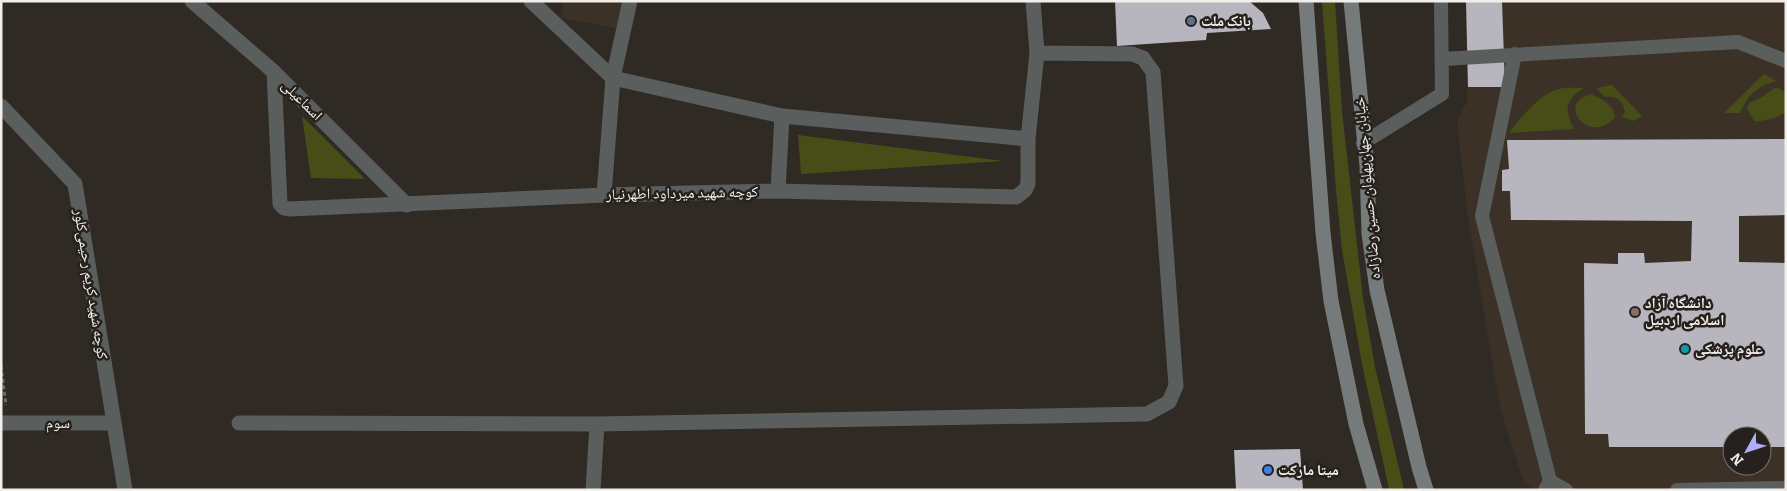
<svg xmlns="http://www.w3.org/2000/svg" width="1787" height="491" font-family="Bitter,'Noto Naskh Arabic',serif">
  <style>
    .built { fill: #3b3127; fill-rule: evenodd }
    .green { fill: #474d17 }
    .building { fill: #b7b6bf }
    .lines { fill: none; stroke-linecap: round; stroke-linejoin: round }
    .path { stroke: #6e6964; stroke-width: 3; stroke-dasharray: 4 2.5; stroke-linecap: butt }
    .service { stroke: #5a5f5e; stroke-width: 14 }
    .minor { stroke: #5a5f5e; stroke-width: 15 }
    .secondary { stroke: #747b7a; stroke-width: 15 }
    .service-dot { fill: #5c6f8a; stroke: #26211c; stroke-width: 2 }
    .education-dot { fill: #8d6e63; stroke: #26211c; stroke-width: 2 }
    .culture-dot { fill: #0f9aa8; stroke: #26211c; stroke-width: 2 }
    .shop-dot { fill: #3f7fe0; stroke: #26211c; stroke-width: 2 }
    .labels { text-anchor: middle; stroke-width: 5; stroke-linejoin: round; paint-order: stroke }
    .poi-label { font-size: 15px; font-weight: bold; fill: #f2efeb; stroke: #26211c; text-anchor: start }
    .street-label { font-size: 15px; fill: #f2efeb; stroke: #26211c }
  </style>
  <rect width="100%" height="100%" fill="#302a25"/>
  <path class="built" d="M564,1h61l-4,28 -60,-11z
    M1466,1h320v489h-252l-11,-9 -23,-74 -32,-190 -11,-97 10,-18zM1732,436h30v30h-30z"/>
  <path class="green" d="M1322,1h13l7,110 21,187 12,69 28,118v5l-14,-1 -27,-125 -20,-114 -6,-60z
    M1764,74l12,7c-20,6 -27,13 -36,32h-16z
    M1612,85l30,31 -9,5 -11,-4 3,-5c-2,-12 -8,-16 -20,-15l-9,-9z
    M1583,88c-18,13 -19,21 -9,41l-65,4c10,-14 30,-37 46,-43 8,-3 20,-2 28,-2z
    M1774,88l7,1 5,4v19c-6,5 -24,10 -32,9l-7,-12 2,-6 13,-6z
    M1591,94c11,5 23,11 24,23 -24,30 -61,-14 -24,-23z
    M302,116l63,63 -54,-1z
    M798,135l205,26 -202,13z"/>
  <path class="building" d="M1115,1h134l14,12 8,16 -64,4 -1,7 -89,6z
    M1466,1h36l3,86h-37z
    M1786,139v76l-47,1v46l47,1v184h-24v-11h-30v11h-123l-1,-13h-23l-1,-171 34,1v-11h26l1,10 46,-2 1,-40 -181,-1 -1,-29h-8v-21l7,-1 -2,-29z
    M1300,449l3,41h-67l-2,-40z"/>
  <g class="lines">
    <path class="path" d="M1,366l5,39"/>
    <path class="service" d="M1515,54l-33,162 68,265
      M1443,59l295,-17 48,19
      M1363,143l79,-49 -1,-93
      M1545,490l5,-9 16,9
      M1677,490l109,-2"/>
    <path class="minor" d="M192,1l82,71 133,133
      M531,1l82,77 169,38 246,23
      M274,72l6,132 4,4 5,1 315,-14 174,-4 238,6 9,-7 3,-6v-45l9,-86 -4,-52
      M1,106l74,78 50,306
      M778,191l4,-75
      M604,195l9,-117 17,-77
      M1,423h113
      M239,423l358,1 550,-10 22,-12 7,-16 -23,-314 -10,-14 -11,-4 -95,-1
      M593,490l4,-66"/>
    <path class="secondary" d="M1306,1l17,232 8,68 25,123 19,66
      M1351,1l16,165 2,68 8,56 42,177 7,23"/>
  </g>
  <circle class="service-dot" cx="1191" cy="21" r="5"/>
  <circle class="education-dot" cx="1635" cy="312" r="5"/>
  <circle class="culture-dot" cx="1685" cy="349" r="5"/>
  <circle class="shop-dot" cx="1268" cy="470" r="5"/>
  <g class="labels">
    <g class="poi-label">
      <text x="1201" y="26">بانک ملت</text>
      <text x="1645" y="308">دانشگاه آزاد<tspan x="1645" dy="17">اسلامی اردبیل</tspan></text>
      <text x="1695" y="354">علوم پزشکی</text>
      <text x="1278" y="475">میتا مارکت</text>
    </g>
    <g class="street-label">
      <text transform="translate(302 100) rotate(45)" y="5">اسماعیلی</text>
      <text transform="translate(1367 188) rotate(-95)" y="5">خیابان جهان‌پهلوان حسین رضا‌زاده</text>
      <text transform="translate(682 193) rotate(-1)" y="5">کوچه شهید میرداود اطهرنیار</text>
      <text transform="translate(91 284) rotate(81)" y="5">کوچه شهید کریم رحیمی‌کلور</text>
      <text x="58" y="428">سوم</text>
    </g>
  </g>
  <rect width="1787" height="491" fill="none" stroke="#f2efeb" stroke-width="5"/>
  <g transform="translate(1747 451) rotate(230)"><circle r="24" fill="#26211c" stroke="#78736f"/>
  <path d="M0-4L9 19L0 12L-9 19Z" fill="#aeaefa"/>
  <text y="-8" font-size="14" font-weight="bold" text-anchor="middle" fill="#f2efeb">N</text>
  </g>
</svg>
